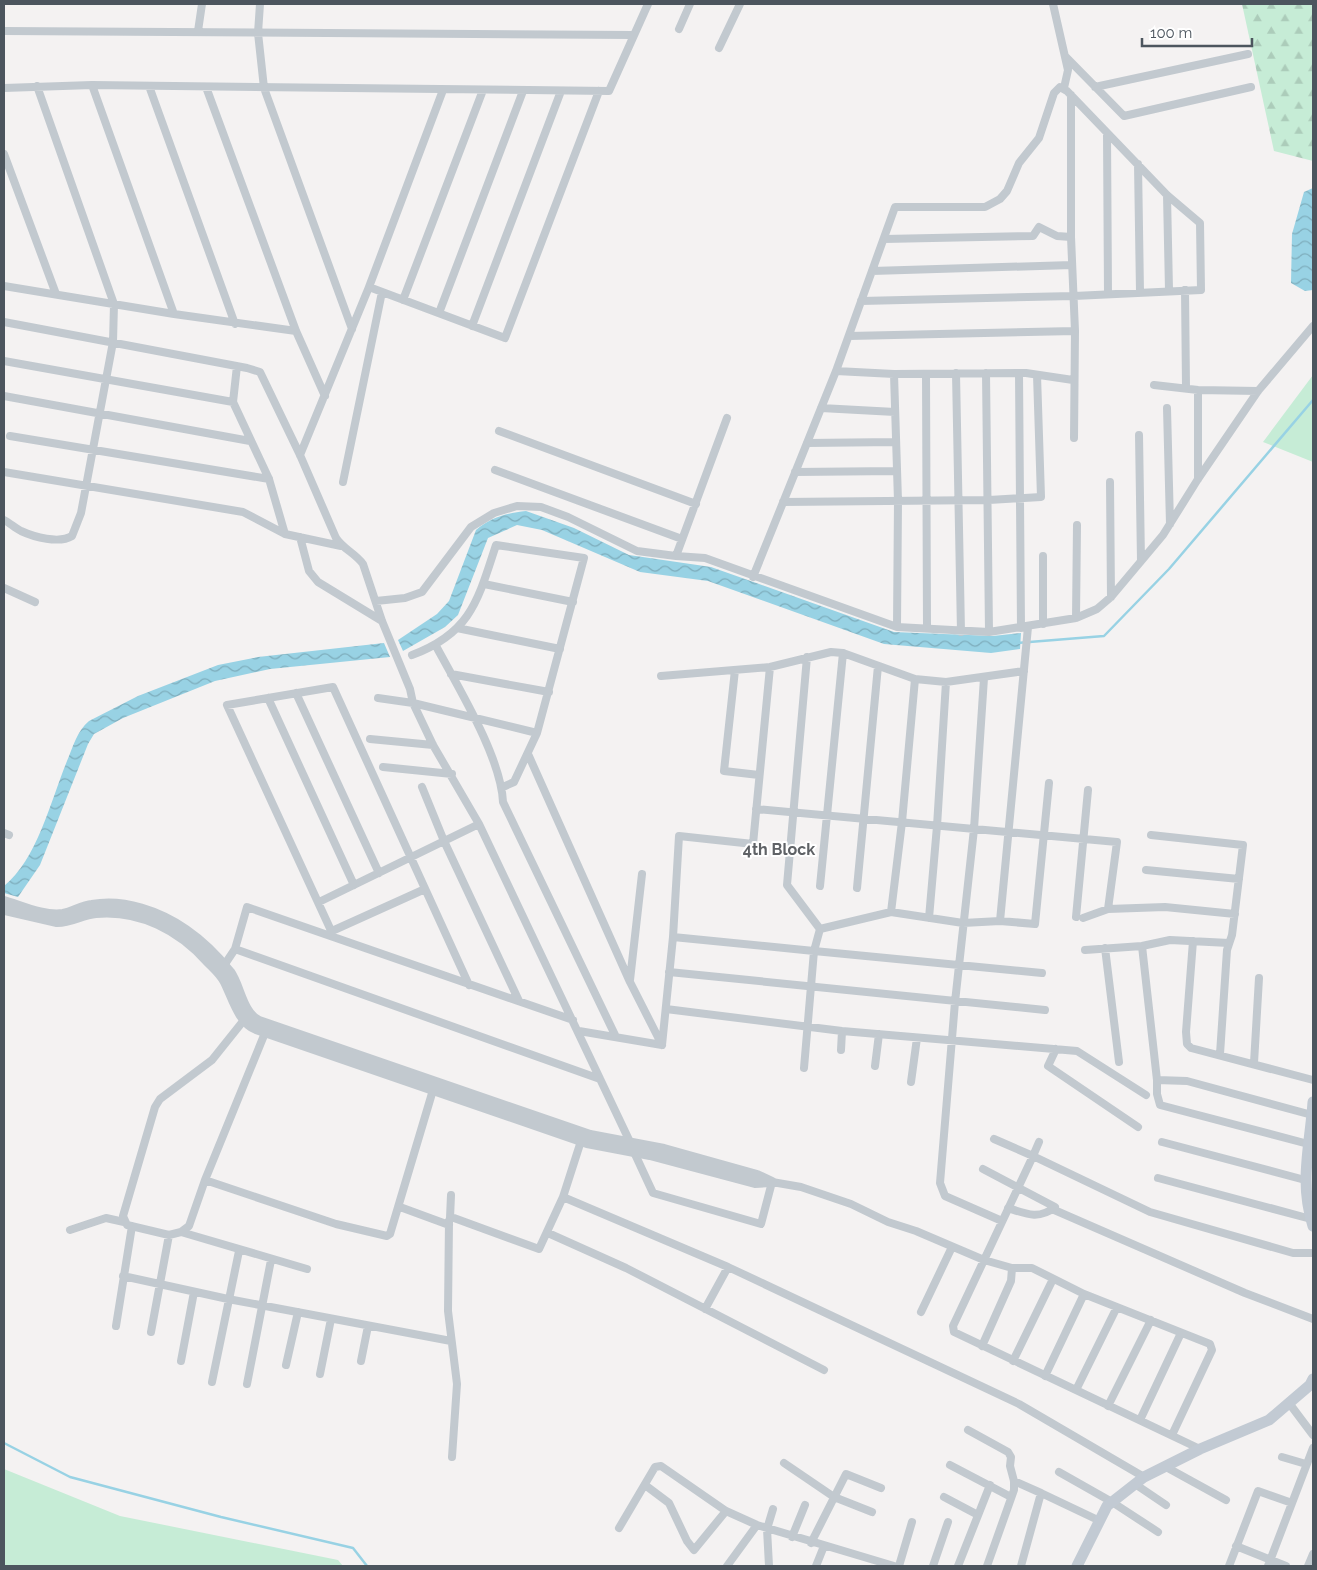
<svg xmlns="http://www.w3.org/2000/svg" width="1317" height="1570" font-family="Raleway,sans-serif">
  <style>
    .grass { fill: #c6ecd6 }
    .forest { fill: url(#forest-firs) }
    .water { fill: url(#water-waves) }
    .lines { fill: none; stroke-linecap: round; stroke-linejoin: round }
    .stream { stroke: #98d2e4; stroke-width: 2.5 }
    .minor { stroke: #c2c9cf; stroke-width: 8 }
    .tertiary { stroke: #c2c9cf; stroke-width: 10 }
    .secondary { stroke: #c2cad3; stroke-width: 11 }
    .labels { text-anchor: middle; stroke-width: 4; stroke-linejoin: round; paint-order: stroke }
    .quarter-label { font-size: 16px; font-weight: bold; fill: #5f6266; stroke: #fff }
  </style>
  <defs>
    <pattern id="forest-firs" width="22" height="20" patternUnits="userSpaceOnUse" patternTransform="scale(1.25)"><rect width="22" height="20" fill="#c6ecd6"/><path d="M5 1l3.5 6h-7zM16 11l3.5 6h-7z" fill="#acccba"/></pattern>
    <pattern id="water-waves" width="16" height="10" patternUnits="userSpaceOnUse" patternTransform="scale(1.25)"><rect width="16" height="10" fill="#98d2e4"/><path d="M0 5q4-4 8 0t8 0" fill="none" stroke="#7eadbc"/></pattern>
  </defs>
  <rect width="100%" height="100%" fill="#f4f2f2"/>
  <path class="grass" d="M1313,375v87l-50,-20z
    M4,1469l116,47 218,44 5,6h-339z"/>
  <path class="forest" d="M1242,4h71v157l-39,-10z"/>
  <path class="water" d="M1313,188v102l-8,1 -14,-8 1,-49 12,-42z
    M526,511l48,17 55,27 82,12 183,65 99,4 28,-3 -1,16 -29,4 -107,-9 -176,-63 -68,-9 -98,-42 -25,-5 -29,13 -30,77 -13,12 -42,24 -5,-11 39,-26 12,-13 27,-71c15,-13 31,-17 50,-19z
    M384,643l6,14 -120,12 -55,12 -92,37 -29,16 -6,10 -48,121 -22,32 -14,-4v-7c33,-26 47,-86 63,-125 6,-14 10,-30 22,-40l49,-25 80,-31 40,-8z"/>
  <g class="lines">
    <path class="stream" d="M1017,643l87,-7 65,-67 144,-169
      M4,1443l66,34 151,40 132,31 14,18"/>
    <path class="minor" d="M260,4l-2,29 6,55 88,241
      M1053,4l15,66 -4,18
      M679,29l11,-25
      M4,31l629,4
      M198,31l4,-27
      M719,48l21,-44
      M1065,56l59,60 127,-29
      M92,85l82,229
      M149,86l86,238
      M206,87l90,244 29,65
      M1095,87l153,-33
      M4,88l88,-3 517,6 39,-87
      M1071,95v142l4,94 -1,107
      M1107,133l1,161
      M4,154l52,140
      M1138,164l2,128
      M1167,195l2,95
      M884,239l149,-3 6,-9 18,9 14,1
      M872,271l200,-6
      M4,286l170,28 122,17
      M369,287l136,51 94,-247
      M1185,290l1,97
      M403,300l80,-210
      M439,313l84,-222
      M4,322l243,46 13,4 40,83 36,83c7,11 19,15 27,26l19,57 28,68 3,14 20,42 46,79 151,318
      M472,326l89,-235
      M849,336l226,-5
      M4,361l229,41
      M237,366l-4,36 36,77 16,55
      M836,371l58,3 132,-1 47,7
      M956,373l5,259
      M986,373l3,259
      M1019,373l2,255
      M894,374l4,127 -1,126
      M926,374l1,254
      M1154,385l44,5 60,1
      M4,396l246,45
      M821,408l74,4
      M1167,408l3,116
      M499,431l197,73
      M1139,435l2,126
      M10,436l259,43
      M807,443l89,-1
      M300,455l69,-168 74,-197
      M495,470l187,69
      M4,472l239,40 42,22 56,12
      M795,472l102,-1
      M1198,479v-89
      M343,482l39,-190
      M1110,482l1,115
      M783,502l206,-2 52,-3 -4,-122
      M4,520c6,3 11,8 17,11 13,6 38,13 51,5l9,-23 32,-171 1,-38 -77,-218
      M300,537l9,34 9,11 64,39
      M676,556l29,2 192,69 92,5 87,-14 21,-9 14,-12 52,-62 35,-56 60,-88 55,-65
      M1043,556v68
      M753,577l83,-206 59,-164h90l15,-8 7,-8 12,-28 20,-25 15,-45 6,-6 7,4 100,104 33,28 1,67 -127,6 -213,5
      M484,584l89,18
      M4,588l31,14
      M376,601l29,-3 17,-6 49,-65 23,-14 23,-7 24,1 27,10 69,34 39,5 51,-138
      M1076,618l1,-93
      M457,628l103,21
      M436,646c22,41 65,111 67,156l113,235
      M412,655c59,-22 66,-55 84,-110l88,13 -47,175 -23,49 -11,5
      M807,657l-20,228 33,44
      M735,670l-11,101 35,4
      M451,674l98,18
      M661,676l109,-9 61,-15 12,1 72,26 31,3 78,-11
      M984,678l-10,151 -19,173 -15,181 5,13 57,25
      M296,693l83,180
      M268,698l86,187
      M378,698l35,5 124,30
      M370,739l63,6
      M528,754l102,228 32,63
      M383,767l69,7
      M422,787l22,54 75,160
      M756,809l361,33 -9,67
      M4,833l5,2
      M1151,835l92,10 -11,90 -5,15 -7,104
      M1146,870l93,9
      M820,886l23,-233
      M857,888l21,-222
      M319,902l160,-78
      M891,912l11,-90 13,-143
      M1076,917l12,-127
      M929,918l8,-92 9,-144
      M1083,918l25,-9 57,-2 70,7
      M1000,921l28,-294
      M332,931l93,-42
      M334,937l-107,-232 106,-18 136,298
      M673,937l141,14 -10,117
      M1193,941l-7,91 1,12 4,4 122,32
      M1142,946l15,134 30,1 125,34
      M1105,948l14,114
      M235,949l365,130
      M1085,950l57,-4 28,-6 59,3
      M225,964l10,-15 12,-42 326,113
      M669,972l376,38
      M1042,973l-228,-22 6,-22 71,-17 72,11 37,-2 35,3 14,-141
      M630,980l12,-106
      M666,1009l176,22 235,20 69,44
      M244,1020l-32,40 -52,39 -5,8 -32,109 4,9 42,10 12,-3 8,-6 16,-46 62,-152
      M579,1031l83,14
      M662,1045l11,-108 6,-101 74,8 17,-177
      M1056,1049l-8,17 90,61
      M841,1050l1,-19
      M1254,1063l5,-85
      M875,1066l4,-32
      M1157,1080v14l3,11 152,40
      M911,1082l6,-44
      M994,1139l39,17 6,-14
      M1162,1142l143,38
      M634,1152l19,41 108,31 11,-42 29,5 50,17 37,18 28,9 68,29 28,8h20l52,26 126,50 2,6 -40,85
      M983,1169l72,38c-16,13 -29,7 -47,1
      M1158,1178l153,41
      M205,1180l131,44 51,12 3,-2 43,-144
      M563,1197l165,70 291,137 125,73
      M400,1207l49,18
      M1052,1209l193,84 68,26
      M450,1218l1,-23
      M70,1230l36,-12 18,4
      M181,1232l126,37
      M548,1233l78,35 198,102
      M123,1276l105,23 223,42
      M705,1309l23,-42
      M921,1312l31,-65
      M116,1326l16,-100
      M151,1332l18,-97
      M982,1346l29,-65 1,-13
      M181,1361l13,-69
      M361,1361l7,-35
      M1013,1361l40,-82
      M286,1365l12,-53
      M320,1374l11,-55
      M1045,1376l39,-82
      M212,1382l27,-131
      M247,1384l24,-124
      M1076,1390l41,-83
      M1289,1403l24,32
      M1108,1406l43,-86
      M1140,1420l41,-87
      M968,1430l40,22 3,5 -1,9 4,15v9l-27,76
      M1200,1449l-246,-117 -1,-6 80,-170 117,56 143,41h20
      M452,1457l5,-73 -9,-73 1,-90 1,-3h4l85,31 24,-52 18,-56
      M1282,1457l24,7
      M784,1463l50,34 38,15
      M950,1465l61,32
      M1166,1467l60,33
      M1059,1472l53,30 46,30
      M1014,1481l27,12
      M1135,1484l31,21
      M645,1485l24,18 18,38 7,9 32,-39
      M944,1497l34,18
      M619,1528l36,-61 6,-1 65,45 31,14 137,41
      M792,1537l13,-32
      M811,1543l35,-69 35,14
      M1236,1546l50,20
      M727,1566l30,-41
      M769,1566l-2,-37 6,-20
      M816,1566l8,-20
      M899,1566l13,-44
      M933,1566l15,-44
      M958,1566l32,-81
      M1021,1566l20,-73 59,28
      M1229,1566l29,-75 34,12
      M1268,1566l45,-118
      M1308,1566l5,-12"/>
    <path class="tertiary" d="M4,901c17,5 41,16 59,13 10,-2 19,-8 29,-9 32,-6 68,7 94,25 16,11 32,27 44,42 10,14 12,41 29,49l331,114 74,14 93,26 15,7
      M4,910l52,12c14,1 26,-8 40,-9 44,-4 84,17 112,49 6,6 13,12 17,20 8,16 14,40 31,47l331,114 63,12 105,28 16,-1"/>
    <path class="secondary" d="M1313,1102c-3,44 -14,80 0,124
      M1077,1566l30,-60 37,-29 56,-28 69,-29 41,-35 3,-6"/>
  </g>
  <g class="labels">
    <g class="quarter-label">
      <text x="779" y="855">4th Block</text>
    </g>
  </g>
  <rect width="1317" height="1570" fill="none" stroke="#4c555e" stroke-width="10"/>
  <path d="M1142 38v8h110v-8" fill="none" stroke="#4c555e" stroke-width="2.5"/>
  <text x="1150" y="38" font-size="15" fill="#4c555e" stroke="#ffffff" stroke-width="4" paint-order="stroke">100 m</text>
</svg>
